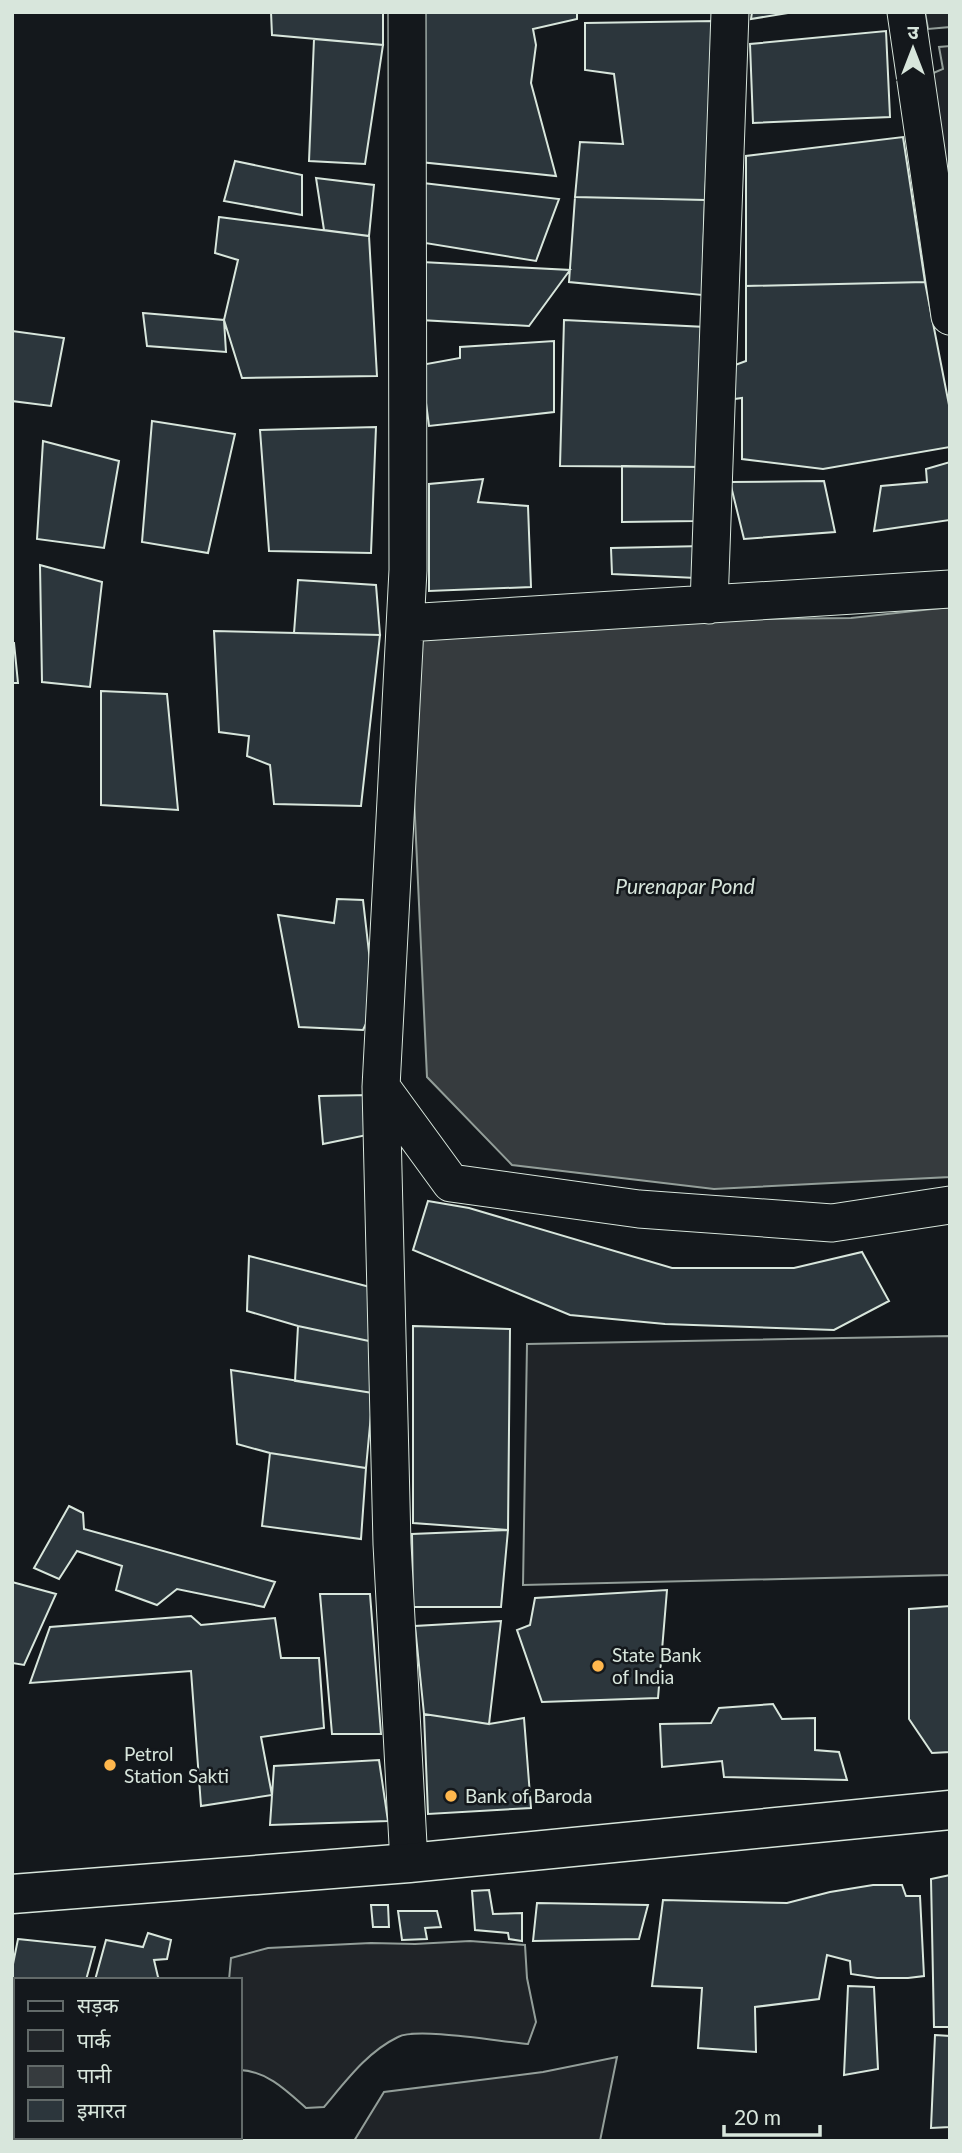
<svg xmlns="http://www.w3.org/2000/svg" width="962" height="2153" font-family="Lato,'Noto Sans Devanagari',sans-serif">
  <style>
    .green { fill: #202428; stroke: #939e99; stroke-width: 2 }
    .water { fill: #363b3e; stroke: #939e99; stroke-width: 2 }
    .building { fill: #2c363c; stroke: #d8e6dc; stroke-width: 2 }
    .lines { fill: none; stroke-linecap: round; stroke-linejoin: round }
    .minor-casing { stroke: #d8e6dc; stroke-width: 39 }
    .major-casing { stroke: #d8e6dc; stroke-width: 41 }
    .minor { stroke: #14181c; stroke-width: 37 }
    .major { stroke: #14181c; stroke-width: 38 }
    .poi-dot { fill: #ffb74d; stroke: #14181c; stroke-width: 2.5 }
    .labels { text-anchor: middle; stroke-width: 5; stroke-linejoin: round; paint-order: stroke }
    .poi-label { font-size: 19px; fill: #d8e6dc; stroke: #14181c; text-anchor: start }
    .water-label { font-size: 21px; font-style: italic; fill: #d8e6dc; stroke: #14181c }
  </style>
  <rect width="100%" height="100%" fill="#14181c"/>
  <path class="green" d="M925,12h25v15l-22,2z
    M950,46v167l-19,-139 12,-5 -4,-22z
    M950,1336v239l-427,10 4,-241z
    M470,1941l55,4 2,33 9,44 -8,22c-26,-2 -111,-17 -130,-7 -31,15 -52,44 -74,70l-18,1c-19,-17 -39,-37 -66,-38v-90h-11l2,-22 37,-10 103,-5 44,1z
    M617,2057l-17,84h-246l30,-49 159,-20z"/>
  <path class="water" d="M950,607v570l-236,12 -202,-24 -85,-88 -21,-454 445,-5z"/>
  <path class="building" d="M271,12h112v33l-111,-10z
    M425,12h152v7l-44,10 3,16 -5,38 25,93 -136,-14z
    M752,12h42l-43,7z
    M714,21l-9,179 -130,-3 5,-55 43,2 -9,-70 -29,-4v-47z
    M886,31l4,86 -137,6 -3,-79z
    M314,39l69,6 -18,119 -56,-3z
    M903,137l22,145 -179,4v-130z
    M235,161l67,14v40l-78,-14z
    M316,178l58,7 -5,51 -45,-6z
    M423,183l136,16 -23,62 -111,-18z
    M575,197l130,3 -3,95 -133,-13z
    M219,217l150,19 8,140 -135,2 -18,-58 14,-60 -23,-7z
    M422,262l148,8 -41,56 -109,-6z
    M925,282l25,128v37l-127,22 -81,-10v-61l-15,2v-32l19,-7v-75z
    M143,313l81,7 2,32 -79,-6z
    M564,320l142,7 -4,140 -142,-1z
    M12,331l52,7 -13,68 -39,-5z
    M554,341v71l-125,14 -8,-61 39,-7v-11z
    M152,421l83,13 -27,119 -66,-11z
    M376,427l-5,126 -102,-2 -9,-121z
    M43,441l76,20 -15,87 -67,-9z
    M950,462v58l-76,11 7,-45 46,-4 -1,-13z
    M622,466l80,1 -6,54 -74,1z
    M483,479l-5,23 50,4 3,81 -102,4v-107z
    M824,481l11,51 -91,7 -14,-57z
    M703,546l-7,32 -84,-4 -1,-26z
    M40,565l62,17 -12,105 -48,-5z
    M298,580l78,5 4,50 -86,-2z
    M214,631l166,4 -19,171 -87,-2 -4,-39 -23,-9 2,-20 -30,-4z
    M12,643h2l4,40h-6z
    M101,691l66,3 11,116 -77,-5z
    M337,899l26,1 12,105 -12,25 -64,-3 -21,-112 56,8z
    M370,1095l-3,40 -44,9 -4,-48z
    M428,1201l41,7 203,60h122l68,-16 27,49 -55,29 -169,-6 -95,-9 -157,-65z
    M249,1256l125,32 -5,53 -71,-15 -51,-15z
    M298,1326l71,15 4,52 -78,-12z
    M413,1326l97,3 -2,201 -95,-7z
    M231,1370l142,23 -7,75 -96,-15 -33,-9z
    M270,1453l96,15 -5,71 -99,-13z
    M69,1506l14,7 1,16 191,53 -11,25 -87,-18 -20,16 -41,-15 6,-24 -45,-15 -18,28 -25,-11z
    M508,1530l-7,77h-88l-1,-73z
    M12,1582l44,12 -32,71 -12,-2z
    M667,1590l-9,108 -116,4 -25,-72 13,-5 5,-27z
    M320,1594h50l11,140h-49z
    M950,1606v146l-18,1 -23,-34v-110z
    M191,1616l10,9 74,-7 6,40h38l5,70 -63,9 11,58 -71,11 -10,-135 -161,12 20,-56z
    M501,1621l-12,103 -65,-10 -9,-88z
    M773,1704l9,15 33,-1v32l24,2 8,28 -123,-3 -2,-16 -60,6 -2,-43 51,-1 8,-15z
    M424,1714l65,10 35,-6 7,90 -103,6z
    M379,1760l9,61 -118,4 4,-59z
    M950,1875v152h-16l-3,-148z
    M873,1885h29l4,11h14l4,80 -16,2h-31l-26,-4 -1,-13 -23,-6 -8,44 -64,8 1,45 -58,-4 4,-60 -50,-2 11,-86 124,3 43,-11z
    M489,1890l4,24 29,-1v28l-13,-2 -1,-6 -33,-3 -3,-39z
    M537,1903l111,2 -9,34 -106,2z
    M371,1905h17l1,22h-16z
    M398,1911h39l4,16 -16,1 2,11 -25,1z
    M148,1933l23,7 -4,19 -13,1 4,17 3,3h-66l11,-40 37,7z
    M18,1939l77,8 -9,33h-70v118l-4,-2v-127z
    M848,1986l26,1 4,82 -34,6z
    M935,2035l15,1v91l-19,1z"/>
  <g class="lines">
    <defs>
      <path id="minor" d="M407,12l1,558 -27,517 11,457 17,319
        M906,12l44,304
        M709,605l21,-593
        M406,623l544,-34
        M381,1087l70,96 188,26 193,14 118,-18"/>
      <path id="major" d="M12,1894l397,-31 541,-53"/>
    </defs>
    <use href="#minor" class="minor-casing"/>
    <use href="#major" class="major-casing"/>
    <use href="#minor" class="minor"/>
    <use href="#major" class="major"/>
  </g>
  <g class="poi-dot">
    <circle cx="598" cy="1666" r="7"/>
    <circle cx="110" cy="1765" r="7"/>
    <circle cx="451" cy="1796" r="7"/>
  </g>
  <g class="labels">
    <g class="poi-label">
      <text x="612" y="1662">State Bank<tspan x="612" dy="22">of India</tspan></text>
      <text x="124" y="1761">Petrol<tspan x="124" dy="22">Station Sakti</tspan></text>
      <text x="465" y="1803">Bank of Baroda</text>
    </g>
    <g class="water-label">
      <text x="685" y="894">Purenapar Pond</text>
    </g>
  </g>
  <rect width="962" height="2153" fill="none" stroke="#d8e6dc" stroke-width="28"/>
  <rect x="14" y="1978" width="228" height="161" fill="#14181c" stroke="#626a69" stroke-width="2"/>
  <rect x="28" y="2001" width="35" height="10" fill="#14181c" stroke="#626a69" stroke-width="2"/>
  <text x="77" y="2013" font-size="21" fill="#d8e6dc">सड़क</text>
  <rect x="28" y="2030" width="35" height="21" fill="#202428" stroke="#626a69" stroke-width="2"/>
  <text x="77" y="2048" font-size="21" fill="#d8e6dc">पार्क</text>
  <rect x="28" y="2066" width="35" height="21" fill="#363b3e" stroke="#626a69" stroke-width="2"/>
  <text x="77" y="2083" font-size="21" fill="#d8e6dc">पानी</text>
  <rect x="28" y="2100" width="35" height="21" fill="#2c363c" stroke="#626a69" stroke-width="2"/>
  <text x="77" y="2118" font-size="21" fill="#d8e6dc">इमारत</text>
  <g transform="translate(913 49)" stroke="#14181c" stroke-width="5" paint-order="stroke">
  <path d="M0-5L12 26L0 18L-12 26Z" fill="#d8e6dc"/>
  <text y="-10" font-size="19" font-weight="bold" text-anchor="middle" fill="#d8e6dc">उ</text>
  </g>
  <path d="M724 2125v10h96v-10" fill="none" stroke="#d8e6dc" stroke-width="3.5"/>
  <text x="734" y="2125" font-size="21" fill="#d8e6dc" stroke="#14181c" stroke-width="5" paint-order="stroke">20 m</text>
</svg>
